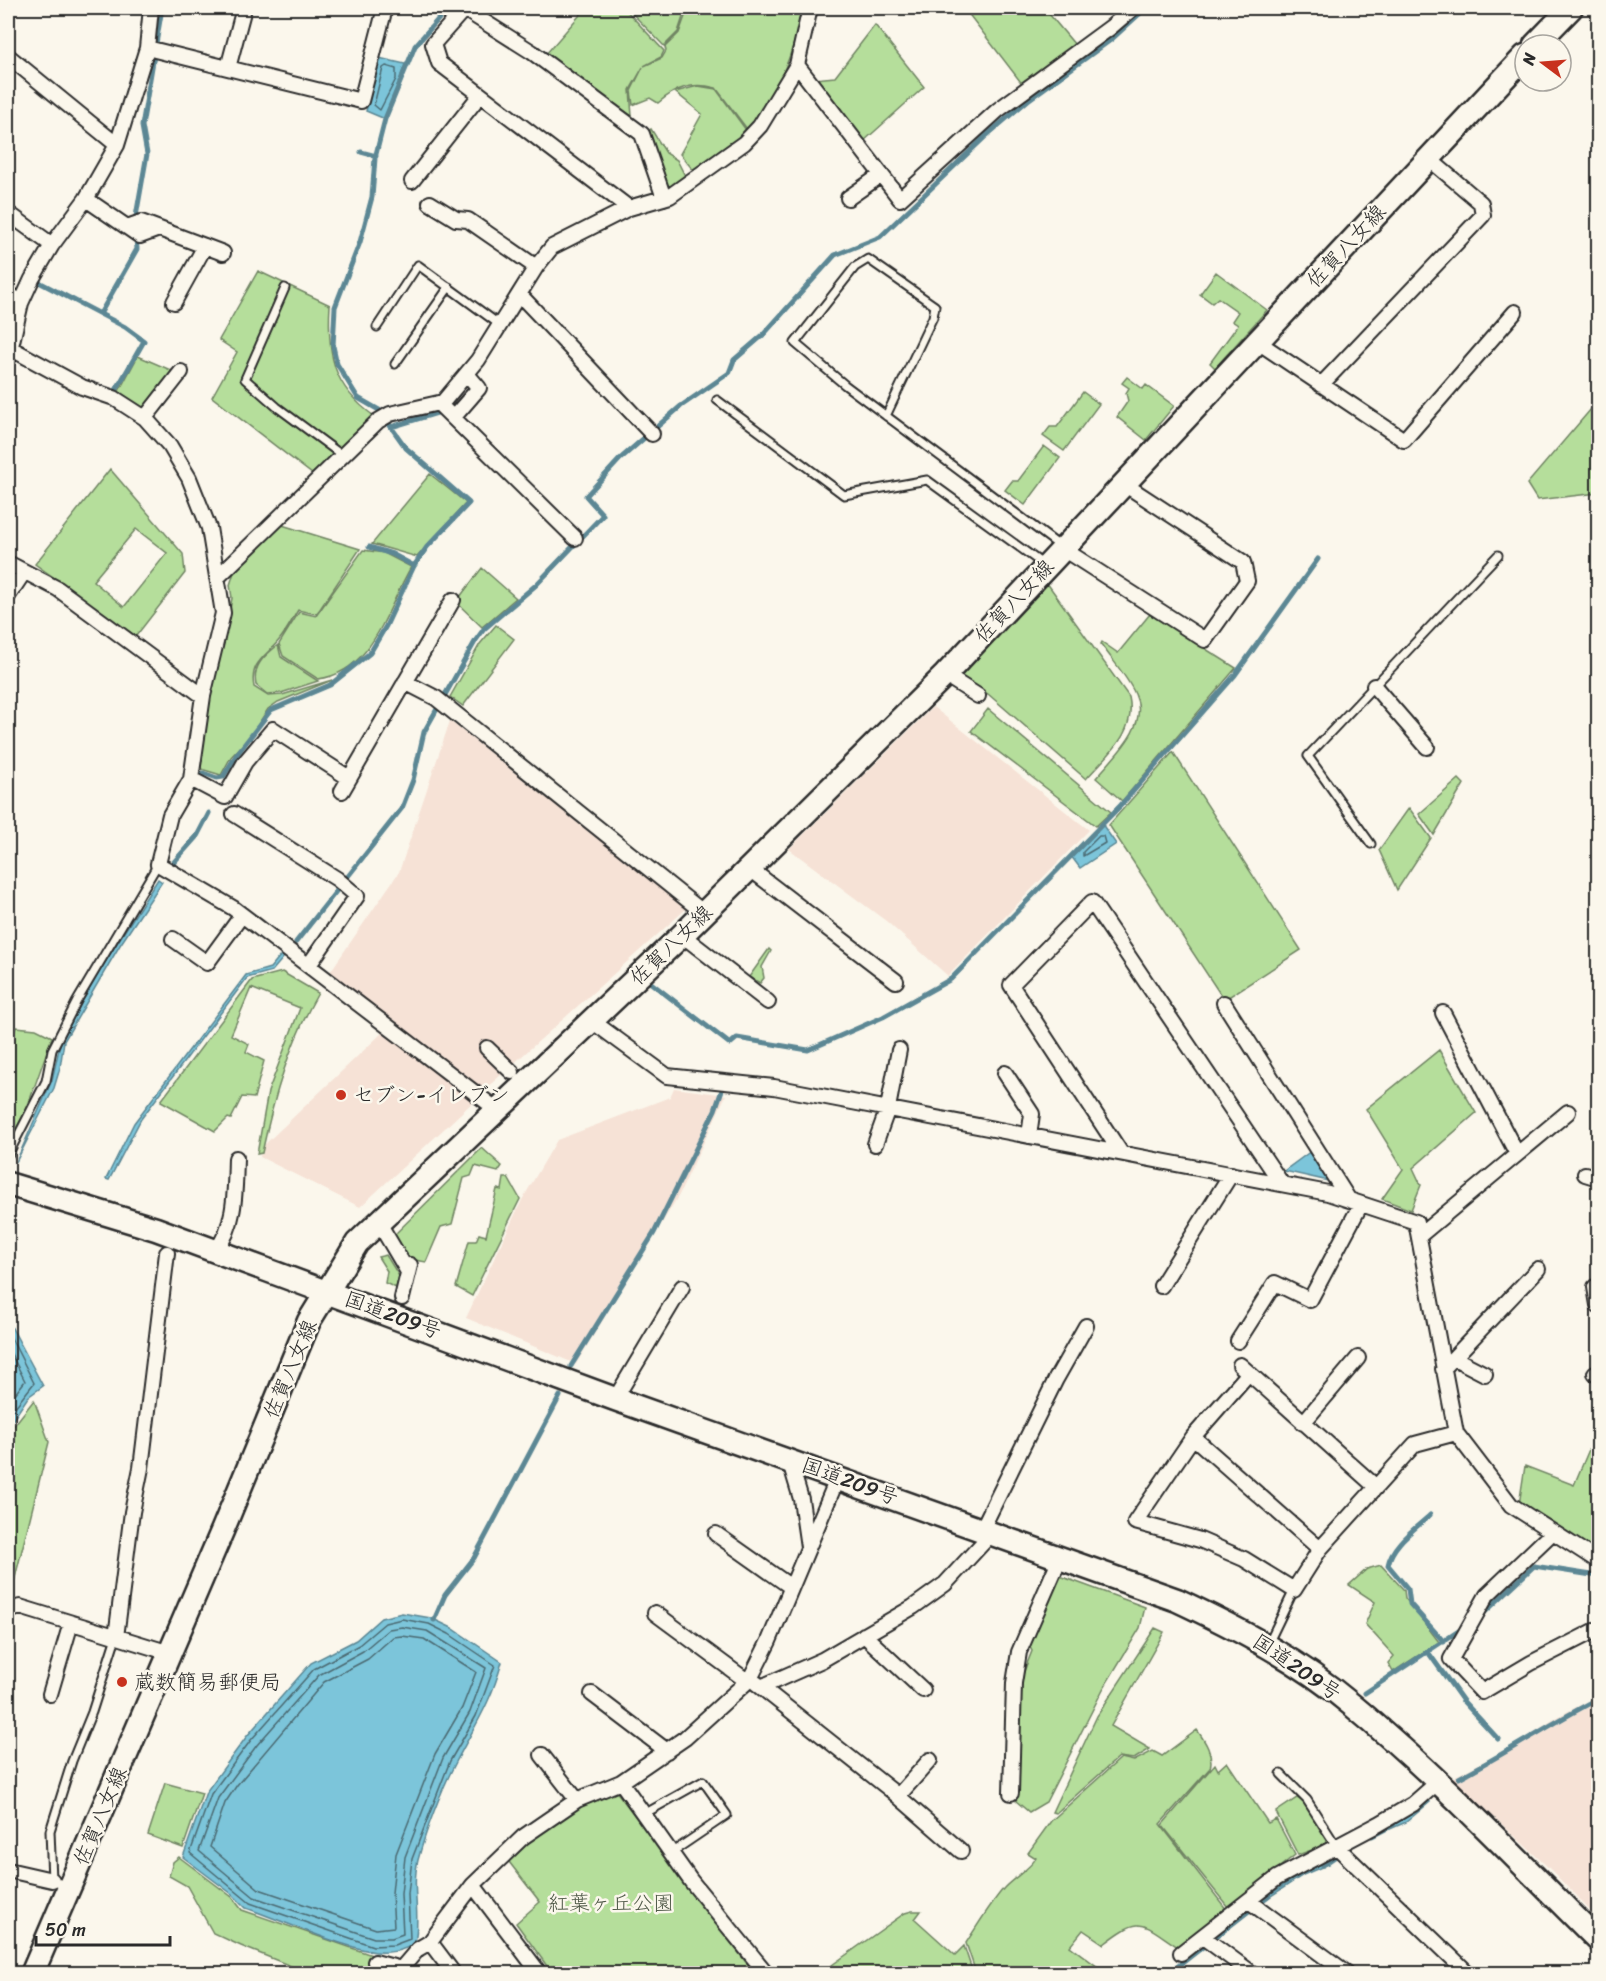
<svg xmlns="http://www.w3.org/2000/svg" width="1606" height="1981" font-family="Sriracha,'Klee One',sans-serif">
  <style>
    .built { fill: #f6e2d6 }
    .green { fill: #b5de9b; stroke: #708463; stroke-width: 1.5; fill-rule: evenodd }
    .water { fill: #7bc5da; stroke: #5b8794; stroke-width: 1.5 }
    .lines { fill: none; stroke-linecap: round; stroke-linejoin: round }
    .shore { stroke: #4b6971; stroke-width: 1.5 }
    .stream { stroke: #5b8794; stroke-width: 5 }
    .service-casing { stroke: #2b2b2b; stroke-width: 11 }
    .minor-casing { stroke: #2b2b2b; stroke-width: 18 }
    .primary-casing { stroke: #2b2b2b; stroke-width: 27 }
    .trunk-casing { stroke: #2b2b2b; stroke-width: 27 }
    .service { stroke: #fbf7ec; stroke-width: 7 }
    .minor { stroke: #fbf7ec; stroke-width: 14 }
    .primary { stroke: #fbf7ec; stroke-width: 22 }
    .trunk { stroke: #fbf7ec; stroke-width: 22 }
    .poi-dot { fill: #c8321e; stroke: #fbf7ec; stroke-width: 2 }
    .labels { text-anchor: middle; stroke-width: 5; stroke-linejoin: round; paint-order: stroke }
    .street-label { font-size: 21px; fill: #2b2b2b; stroke: #fbf7ec }
    .poi-label { font-size: 21px; fill: #2b2b2b; stroke: #fbf7ec; text-anchor: start }
    .park-label { font-size: 21px; fill: #4e5847; stroke: #fbf7ec }
  </style>
  <rect width="100%" height="100%" fill="#fbf7ec"/>
  <filter id="ink" filterUnits="userSpaceOnUse"><feTurbulence type="fractalNoise" baseFrequency=".0167" numOctaves="2"/><feDisplacementMap in="SourceGraphic" scale="12" xChannelSelector="R" yChannelSelector="G"/><feConvolveMatrix kernelMatrix="1 2 1 2 8 2 1 2 1" color-interpolation-filters="sRGB"/></filter>
  <g filter="url(#ink)">
    <path class="built" d="M933,707l156,123 -141,146 -62,-55 -97,-72z
      M450,721l236,188 -204,183 -152,-120 69,-100z
      M383,1032l91,69 -114,106 -100,-50 2,-10z
      M674,1088l52,7 -47,100 -103,169 -110,-46 56,-118 35,-60 113,-43z
      M1598,1696v223l-47,-49 -99,-92 52,-27 57,-36z"/>
    <path class="green" d="M586,8h38l40,43 -3,6 -17,9 18,-8 4,-7 -1,-4 14,-14 9,-25h115c-10,47 -24,84 -56,121l-31,-41c-24,-6 -39,-1 -58,15l-8,-5 -17,7 -2,-14 12,-24 -13,23 2,26 -87,-61z
      M627,8h59l-8,24 -14,14z
      M964,8h80l31,37 -52,40z
      M875,25l49,62 -60,54 -51,-62 22,-2z
      M698,86l18,3 30,41 -10,12 -42,29 -14,-17 22,-40 -27,-22z
      M651,129l15,24 11,7 9,18 -18,11 -20,-57z
      M258,271l72,34c-3,49 2,81 44,111l-62,58 -100,-77 25,-45 -18,-12z
      M1216,272l51,38 -52,58 -5,-5 28,-38 -6,-4 6,-9 -20,-14 -6,5 -12,-9z
      M138,356l35,15 1,5 -27,36 -29,-19z
      M1127,377l16,12 3,-4 28,21 -28,34 -29,-23 11,-16 -2,-8 3,-5 -7,-5z
      M1083,392l16,12 -35,47 -21,-15 7,-9h7z
      M1597,402l1,91 -61,7 -10,-16z
      M1044,446l16,12 -35,47 -20,-15 7,-9h6z
      M110,469l73,85 2,19 -49,63 -101,-72zM136,529l31,24 -43,54 -31,-26z
      M430,474l36,29 -49,54 -45,-13z
      M282,525l78,24 -40,60 -4,5 -18,-4c-6,10 -11,20 -18,29 -13,17 -31,23 -26,48l14,9 14,-1 50,-15 -54,22 -10,7 -18,28 -19,20 -10,18 -20,-6 6,-61 18,-71 7,-39 -2,-13 5,-16z
      M363,550l21,3 27,14c-24,41 -38,105 -93,112l-35,-23 -4,-12 20,-32 17,4z
      M482,568l34,30 -34,29 -26,-25z
      M1047,583l82,114c8,36 -22,58 -43,82l-98,-85 -29,-19z
      M1150,614l86,54 -114,133 -26,-23c18,-22 54,-52 39,-84 -8,-18 -23,-34 -34,-50l1,-2 16,11z
      M496,625l18,14 -51,67 -13,-9 30,-53z
      M278,645l3,12 37,24 -37,12 -14,1 -11,-9c-4,-19 8,-29 22,-40z
      M988,709l123,103 -15,14 -125,-95z
      M1173,752l128,198 -77,50 -115,-175z
      M1459,779l5,5 -30,51 -15,-21z
      M1409,808l22,30 -34,52 -18,-40z
      M769,949l2,2 -9,16 2,11 -4,5 -11,-6z
      M282,972l36,21c-29,51 -44,103 -56,160l-5,1 11,-62 32,-84 -49,-20 -20,47 18,9 -3,8 18,9 -10,37 -12,-1 -11,22 -3,-1 -13,13 -54,-30 91,-121z
      M16,1027l20,2 16,8 -26,74 -18,32v-95z
      M1439,1050l37,63 -63,55 8,17 -10,25 -29,-11 21,-30 -37,-60z
      M482,1148l20,18 -4,6 -23,-6 -4,10 -7,2 -12,46 -11,3 -15,35 -22,-4 -13,-20z
      M504,1178h4l12,21 -48,97 -16,-9 13,-46h7l3,-7 7,2 11,-47 5,1z
      M386,1255l13,21 -3,12 -11,-5 2,-12 -9,-14z
      M34,1400l15,42 -38,152 -3,1v-162z
      M1598,1442v114l-79,-51 6,-39 49,19 16,-38 6,1z
      M1381,1565l23,25 1,8 34,44 -46,30 -5,-9 6,-7 -29,-32 10,-22 -26,-17 18,-16z
      M1060,1576l85,31 -5,21 -37,61 -57,113 -17,10 -13,-11 5,-122 11,-28 -3,-6z
      M1155,1628l9,4 -53,94 39,23 -16,10 -15,-2 -63,56 -4,-1 45,-96z
      M1197,1730c8,11 17,25 13,38l-50,56 67,86 -49,37c-38,-25 -36,-32 -74,-3l-21,-14 -13,16 36,27h-130l-10,-30c12,-18 24,-39 38,-55 9,-10 26,-19 32,-30l-8,-5 23,-32 70,-63 13,3 19,-10 9,5z
      M1227,1762l41,61 8,-4 19,36 -67,52 -66,-82 53,-61 3,6z
      M165,1783l37,10 -19,55 -35,-13z
      M613,1787l141,186h-202l-36,-50 24,-21 -34,-44 47,-38z
      M1297,1798l9,5 25,40 -33,12 -22,-43z
      M179,1857l53,40 10,13 130,45v8l21,11 -85,-1 -67,-27 -28,-13 -26,-47 -18,-10 4,-14z
      M912,1911h9l-6,8 40,36 9,-9 9,27h-148l7,-8 73,-52z"/>
    <path class="water" d="M379,58l26,6 -4,11 3,1 -19,43 -19,-8z
      M1102,824l14,20 -36,24 -9,-12z
      M158,879l4,3 -42,63 -56,96 -4,27 -6,20 -38,74 36,-82 9,-40 35,-64z
      M281,955l3,2 -12,14 -25,7 -106,141 -32,61 -3,-1 28,-56 112,-148 24,-7z
      M1311,1151l22,31 -49,-11z
      M8,1324l4,4 31,58 -15,11 -20,30z
      M402,1613l29,5 21,10 50,34c-12,43 -27,63 -46,100 -15,28 -30,68 -38,98 -7,27 3,56 -3,82 -9,10 -32,12 -45,9 -42,-9 -84,-29 -124,-43l-14,-14 -49,-37 23,-65 41,-56 64,-73 45,-23 25,-22z
      M1428,1800l2,2 -24,20 -16,7 -2,-4 17,-7z
      M1327,1862l2,2 -26,11 -38,25 -1,-2 43,-28z"/>
    <g class="lines">
      <path class="shore" d="M386,66l10,3v10l-16,31 -6,-5 9,-37z
        M1099,836h4l2,7 -22,13v-4z
        M8,1332l26,51 -26,33
        M8,1348l17,33 -17,22
        M402,1619l27,5 20,10 46,31 -19,51 -26,45 -38,98 -4,35 2,45 -16,6 -21,1 -123,-43 -60,-50 21,-59 40,-54 63,-71 45,-24 26,-22z
        M402,1627l25,4 59,37 -16,44 -27,46 -38,99 -4,37 2,40 -11,4h-18l-120,-41 -55,-46 19,-53 39,-53 62,-70 44,-24 26,-22z
        M402,1636l22,3 52,33 -14,36 -27,46 -39,100 -4,39 2,34 -18,2 -117,-40 -49,-42 15,-44 12,-18 87,-103 44,-23 25,-22z"/>
      <path class="stream" d="M361,152l15,4
        M135,222l12,-68 -5,-28 20,-118
        M39,282l86,45 19,14 -29,51
        M100,314l37,-65 -1,-12
        M391,427l46,-14
        M369,547l23,7 22,12
        M203,773l14,5 6,-1 14,-23 34,-44 59,-25 40,-32 16,-27 28,-60 13,-19 42,-44 -63,-55 -27,-38 -21,-12 -21,-34 -4,-18 2,-39 25,-65 12,-45 3,-39 10,-39 30,-73 33,-38
        M174,862l23,-26 12,-23
        M296,942l106,-134 11,-28 11,-48 52,-92 8,-11 52,-44 67,-70 -17,-19 34,-37 61,-53 48,-33 5,-13 29,-25 72,-80 45,-18 107,-102 41,-35 84,-61 34,-31
        M651,983l79,61 7,-6 71,12 75,-33 68,-38 170,-174 114,-130 83,-116
        M571,1366l83,-133 61,-123 7,-20
        M1430,1515c-15,14 -38,29 -42,50l20,24 2,15 34,38
        M1481,1616l53,-50 64,10
        M434,1620l11,-25 29,-37 86,-162
        M1428,1652l35,49 35,38
        M1365,1693l98,-65
        M1459,1778c48,-25 92,-55 139,-79
        M1372,1836l21,-11
        M1323,1865l32,-22
        M1168,1974l100,-78"/>
      <defs>
        <path id="service" d="M285,288l-40,91 32,28 66,49
          M377,327l41,-62 82,60
          M395,364l54,-77
          M717,400l127,95 83,-15 117,85
          M886,416l47,-99 2,-11 -67,-47 -13,8 -60,76 50,42 216,162
          M1371,844l-63,-88 190,-201
          M8,1155l38,-74 6,-31 25,-49 81,-137
          M1268,1644l26,-54
          M1281,1774l26,26 30,47
          M644,1814l59,-33 24,34 -56,38
          M67,1886l-15,-6 -2,-49 22,-70 20,-49 24,-75"/>
        <path id="minor" d="M465,8l-32,36 6,19 190,145
          M464,9l68,43 110,82 22,64
          M147,48l214,53 24,-93
          M8,56l109,89
          M797,65l103,134 98,-89 113,-83 22,-19
          M228,68l16,-60
          M412,181l68,-86
          M848,198l33,-23
          M86,199l54,37 19,-7
          M430,203l26,16 12,1 68,47
          M8,213l44,32
          M127,227l14,-5 82,31
          M8,293l13,10
          M520,295l132,139
          M174,302l31,-56
          M1258,342l146,98 111,-128
          M12,349l70,38 32,11 31,20 25,28 19,32 20,50 14,85 -20,83 -12,83 -21,36 -12,49 75,44 263,201
          M8,359l13,-56 11,-24 20,-34 34,-46 31,-54 30,-97 4,-40
          M1321,385l162,-170 -2,-12 -53,-45
          M438,403l137,135
          M145,418l36,-46
          M453,418l26,-30 -12,-14
          M1063,549l142,91 42,-59 -4,-19 -119,-78
          M8,563l50,26 145,107
          M218,577l160,-156 12,-7 53,-12 35,-42 58,-93 16,-20 77,-39 41,-12 74,-53 16,-17 37,-61 13,-57
          M8,596l16,-24
          M945,675l33,21
          M405,682l31,16 268,215
          M1374,686l53,61
          M191,779l34,18 20,-35 28,-33 76,49
          M342,791l111,-191
          M234,814l103,65 20,17 -48,69
          M749,868l147,113
          M682,935l86,67
          M173,939l34,24 35,-48
          M1224,1003l125,197
          M1443,1013l74,141
          M592,1021l75,55 107,11 554,106 88,29 40,211 55,72 87,56
          M487,1048l25,24
          M1005,1073l27,41 -3,22
          M875,1144l13,-36 11,-58
          M1121,1153l-110,-168 81,-83 190,282
          M1585,1174l13,4
          M379,1223l29,49
          M1419,1236l149,-124
          M216,1250c20,-24 19,-61 20,-92
          M1161,1286l70,-112
          M1595,1287l3,18
          M402,1298l8,-33
          M1238,1341l37,-58 35,17 51,-96
          M1454,1358l31,16
          M1240,1365l136,122
          M1443,1369l95,-100
          M1595,1373h3
          M1248,1374l-55,63 127,112 95,-105 41,-11
          M615,1399l67,-112
          M1303,1423l55,-65
          M1193,1437l-58,85 65,18 44,19 50,31 26,-41
          M789,1459l12,40 7,48
          M982,1529l74,-150 30,-53
          M1553,1532l-66,63 -36,64 31,33 49,-29 67,-34
          M716,1534l75,53
          M8,1611l12,-4 150,46
          M655,1613l92,68
          M864,1635l59,55
          M116,1637l16,-125 9,-44 26,-215
          M756,1683l136,108 69,60
          M761,1687l61,-27 91,-53 32,-23 47,-51
          M50,1694l21,-71
          M592,1694l75,57
          M542,1755l35,45
          M621,1782l70,99 76,93
          M1011,1793l3,-110 5,-31 41,-94
          M898,1796l32,-36
          M1337,1847l132,127
          M8,1870l44,10
          M473,1885l67,89
          M1249,1901l99,73
          M1203,1937l50,37
          M430,1942l24,32
          M1181,1953l96,-75 102,-54 34,-20 25,-22
          M375,1962l26,7 17,-20 12,-7 43,-57 50,-48 54,-37 44,-18 64,-44 65,-59 19,-38 69,-164"/>
        <path id="primary" d="M1535,45l36,-37
          M32,1974l191,-445 86,-208 48,-78 325,-308 263,-260 580,-619"/>
        <path id="trunk" d="M8,1184l148,45 459,170 562,201c62,29 123,61 175,105 87,72 166,156 246,235"/>
      </defs>
      <use href="#service" class="service-casing"/>
      <use href="#minor" class="minor-casing"/>
      <use href="#primary" class="primary-casing"/>
      <use href="#trunk" class="trunk-casing"/>
      <use href="#service" class="service"/>
      <use href="#minor" class="minor"/>
      <use href="#primary" class="primary"/>
      <use href="#trunk" class="trunk"/>
    </g>
  </g>
  <g class="poi-dot">
    <circle cx="341" cy="1095" r="6"/>
    <circle cx="122" cy="1682" r="6"/>
  </g>
  <g class="labels">
    <g class="street-label">
      <text transform="translate(1346 246) rotate(-47)" y="7">佐賀八女線</text>
      <text transform="translate(1014 601) rotate(-47)" y="7">佐賀八女線</text>
      <text transform="translate(671 945) rotate(-44)" y="7">佐賀八女線</text>
      <text transform="translate(393 1315) rotate(20)" y="7">国道209号</text>
      <text transform="translate(290 1369) rotate(-67)" y="7">佐賀八女線</text>
      <text transform="translate(850 1481) rotate(20)" y="7">国道209号</text>
      <text transform="translate(1297 1667) rotate(34)" y="7">国道209号</text>
      <text transform="translate(100 1816) rotate(-67)" y="7">佐賀八女線</text>
    </g>
    <g class="poi-label">
      <text x="353" y="1102">セブン-イレブン</text>
      <text x="134" y="1689">蔵数簡易郵便局</text>
    </g>
    <g class="park-label">
      <text x="611" y="1910">紅葉ヶ丘公園</text>
    </g>
  </g>
  <rect width="1606" height="1981" fill="none" stroke="#fbf7ec" stroke-width="30"/>
  <rect x="15" y="15" width="1576" height="1951" fill="none" stroke="#2b2b2b" stroke-width="2" filter="url(#ink)"/>
  <g transform="translate(1543 63) rotate(286)"><circle r="28" fill="#fbf7ec" stroke="#a8a59f" stroke-width="1.5"/>
  <path d="M0-4.5L10 22L0 15L-10 22Z" fill="#c8321e"/>
  <text y="-9" font-size="16" font-weight="bold" text-anchor="middle" fill="#2b2b2b">N</text>
  </g>
  <path d="M36 1936v9h134v-9" fill="none" stroke="#2b2b2b" stroke-width="3"/>
  <text x="45" y="1936" font-size="18" fill="#2b2b2b" stroke="#fbf7ec" stroke-width="4.5" paint-order="stroke">50 m</text>
</svg>
